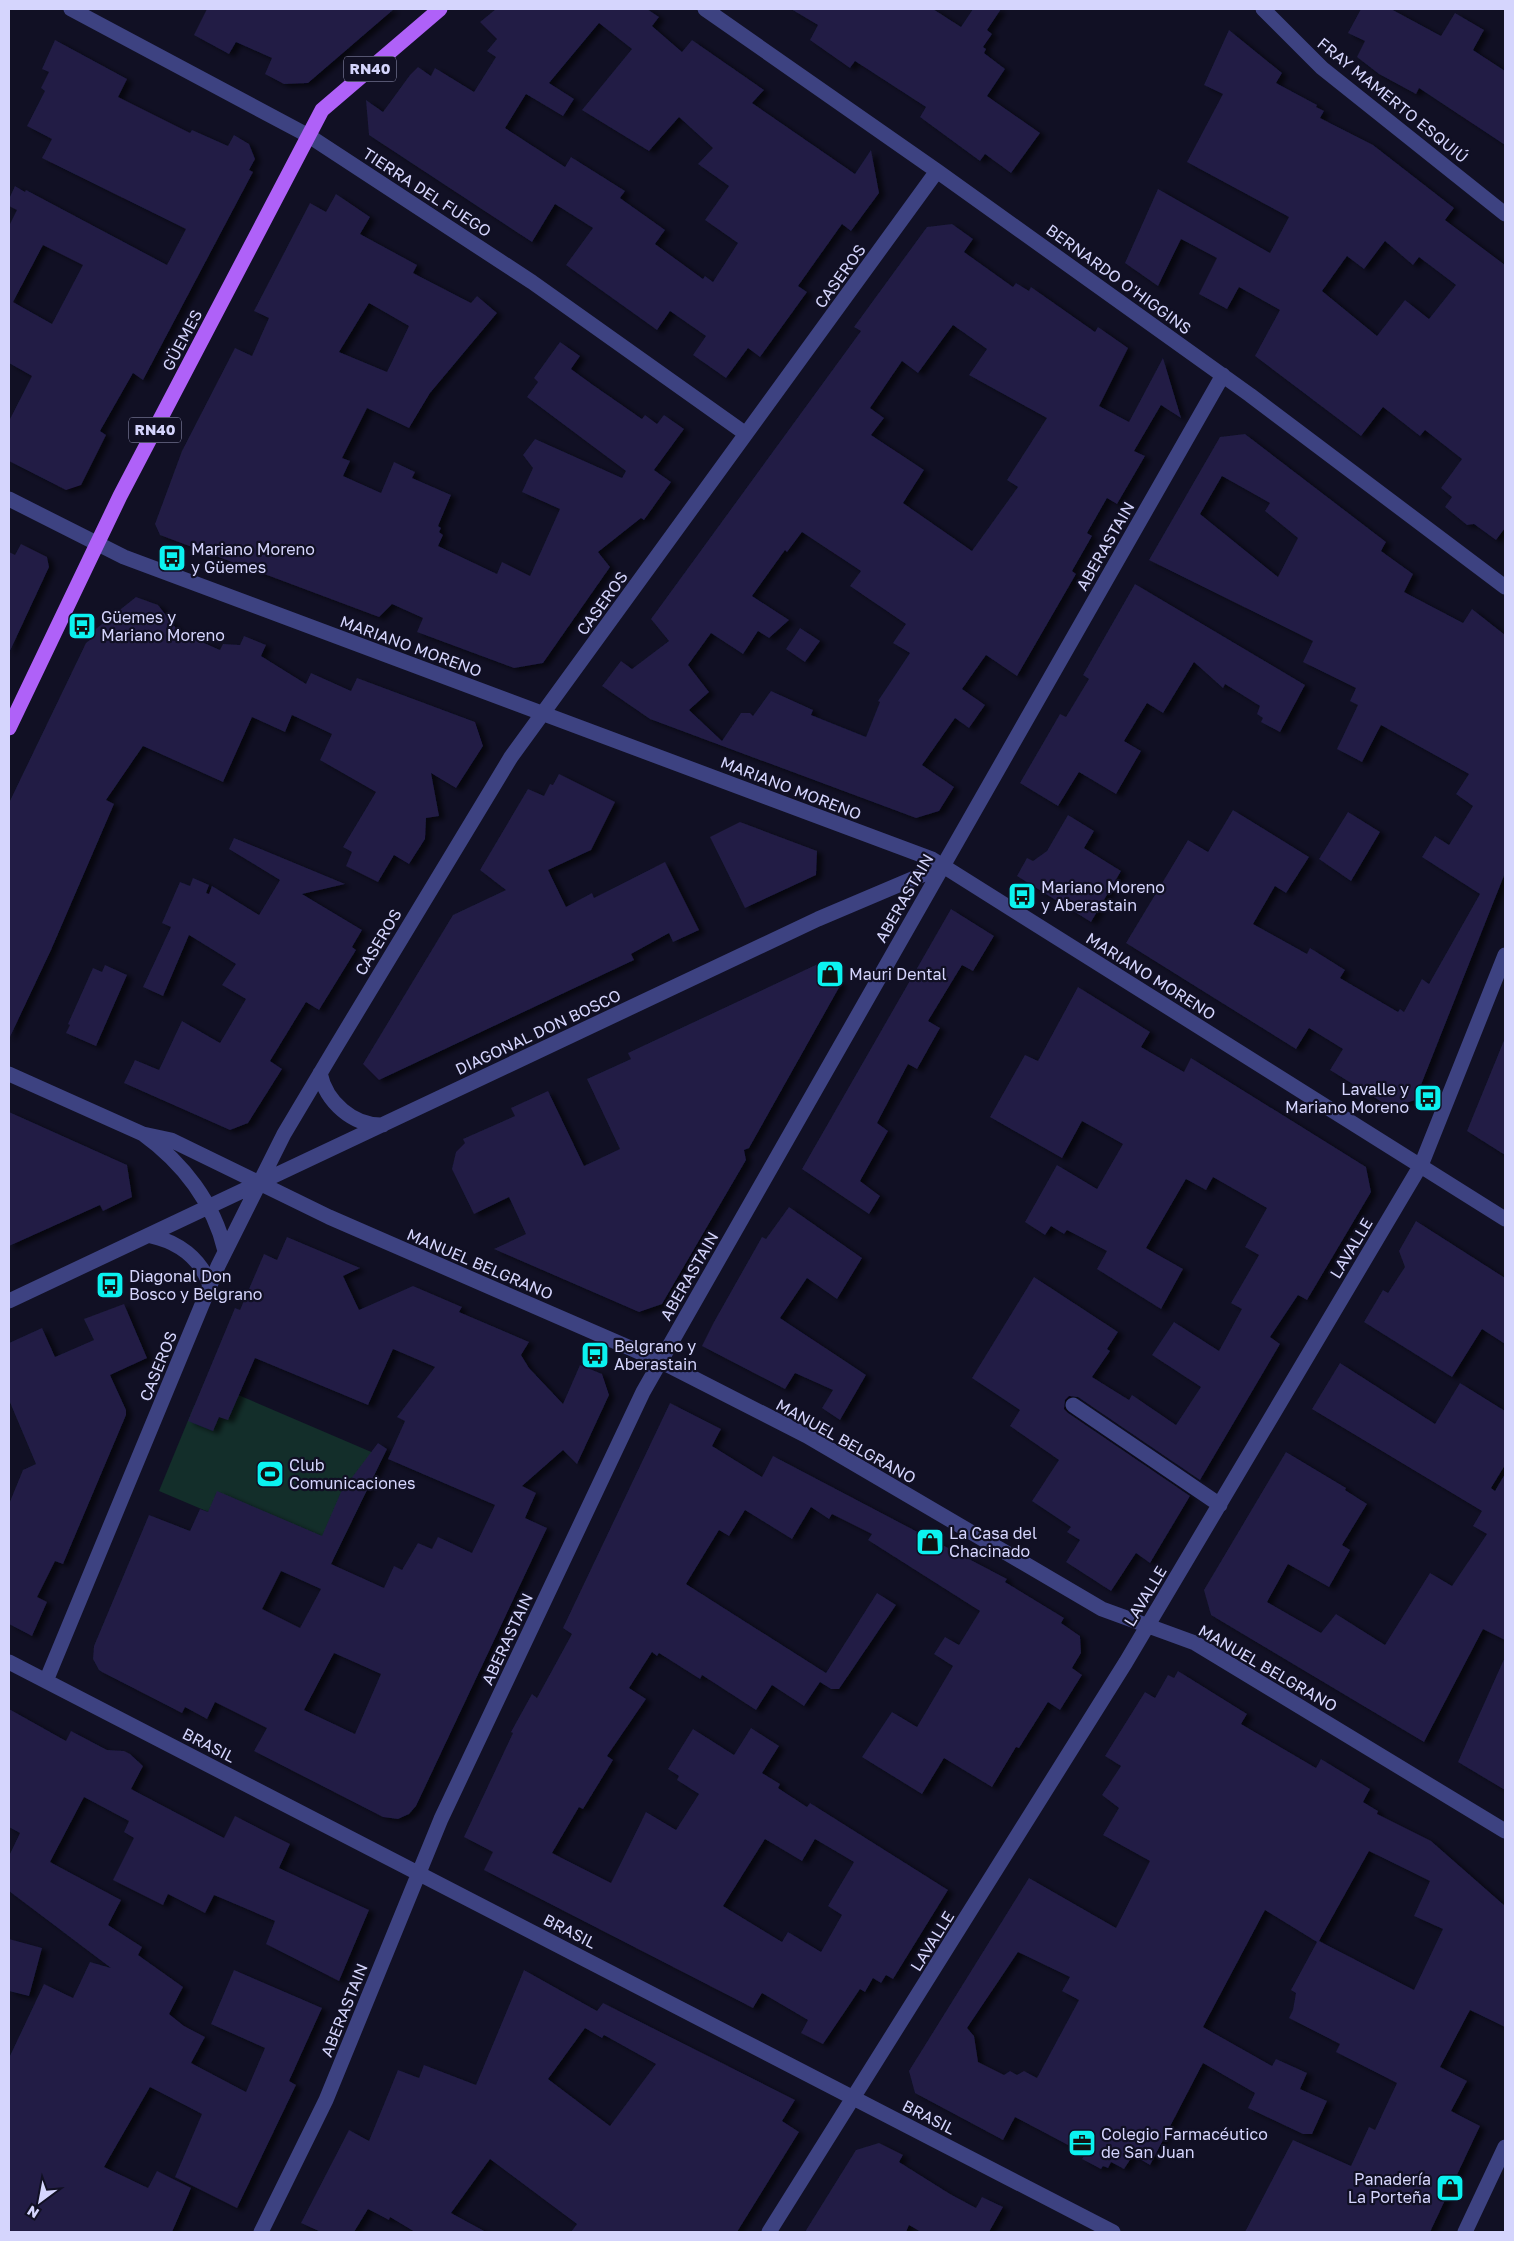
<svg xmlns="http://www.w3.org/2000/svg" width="1514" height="2241" font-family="'Golos Text',sans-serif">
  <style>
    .pitch { fill: #132e2a }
    .building { fill: #201d44; fill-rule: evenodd; filter: url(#shadow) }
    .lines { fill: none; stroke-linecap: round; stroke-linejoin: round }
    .minor { stroke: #3d4281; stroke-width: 15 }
    .major { stroke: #af61f8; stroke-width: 15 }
    .labels { text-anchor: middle; stroke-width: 4.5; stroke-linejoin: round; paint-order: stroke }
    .shield { fill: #111024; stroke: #9a9abc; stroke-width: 1 }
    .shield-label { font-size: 15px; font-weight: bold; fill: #d5d5fd }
    .street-label { font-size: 16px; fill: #d5d5fd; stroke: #111024 }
    .poi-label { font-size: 16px; fill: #d5d5fd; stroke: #111024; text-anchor: start }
  </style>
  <defs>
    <filter id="shadow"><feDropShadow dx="5.5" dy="3" stdDeviation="2.5" flood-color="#0009"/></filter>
  </defs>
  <rect width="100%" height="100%" fill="#111024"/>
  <path class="pitch" d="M222,1388l161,69 -52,107 -172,-73 35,-85z"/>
  <path class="building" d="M207,9h187l-86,74 -24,1 -19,-10 7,-16 -36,-16 -7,12 -35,-19z
    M496,9h151l12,8 -7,9 30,26 10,-12 72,50 -12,13 103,71 16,-24 8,43 -28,38 -9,-7 -44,62 9,6 -47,65 -12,-9 -22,30 -33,-23 13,-19 -36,-25 -13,19 -91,-65 27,-37 -38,-24 -23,38 -163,-107 -3,-35 17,12 27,-37 8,-8 13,9 4,-8 39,24 22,-35 -9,-6 10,-12 -17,-17zM599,23l33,26 -50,61 67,41 30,-34 34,31 -15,16 31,22 -24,34 33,23 -25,39 -8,-6 -2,3 -48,-35 10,-14 -45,-32 5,-7 -54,-34 -6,10 -60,-39 21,-34 37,22 11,-17 -25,-16z
    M791,9h142l28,18 12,-18h28l-14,21 5,4 -9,13 3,2 -2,4 21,16 -18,27 53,37 -29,40 -26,-19 -5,7 -60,-44 6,-10 -71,-46 -5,7 -40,-28 8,-15z
    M1361,9h30l50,27 14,-23 29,17 -11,20 32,21v74l-86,-57 -3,6 -37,-20 -22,-17 8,-16 -17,-8z
    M1229,30l53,43 -6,10 41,22 -1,2 8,4 -4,7 53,27 81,63 -9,12 60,45v263l-9,12 -22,-16 -7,1 -22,-18 7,-10 -11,-9 21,-29 -37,-29 -5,6 -37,-29 -22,29 -106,-80 25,-46 -41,-23 -12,22 -28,-15 18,-36 -36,-19 -23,47 -33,-23 33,-74 112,64 19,-36 -102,-55 36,-68 -19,-9zM1385,241l28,24 6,-8 37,28 -27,34 -24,-19 -28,36 -55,-45 25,-35 17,13z
    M55,40l72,39 -9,18 72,36 2,-3 36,16 6,-11 15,9 6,15 -6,11 4,2 -110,208 -10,-7 -33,58 6,4 -25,50 -15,5 -57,-29v-40l23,-45 -23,-13v-137l8,-16 -8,-4v-7l6,-13 10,6 1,-2 141,75 19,-36 -144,-71 10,-19 -25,-13 18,-35 -4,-3 8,-16 -7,-3zM43,245l40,20 -31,59 -39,-22z
    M336,194l34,23 -10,17 57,31 -4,8 58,30 6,-7 20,17 -67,80 -21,35 -42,-20 -25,50 8,3 -7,15 38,17 13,-31 21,10 -3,6 39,17 -13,31 3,2 -2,4 4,3 -5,11 59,28 5,-12 28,14 30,-67 -38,-17 11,-24 -10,-13 12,-16 87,39 4,-7 -99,-74 11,-15 -4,-4 26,-36 20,14 -9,13 22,16 49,34 3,-4 12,9 7,-9 20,14 -30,41 17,12 -27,38 -3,-2 -43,34 12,15 -67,96 -29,5 -97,-36 6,-14 -31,-14 -13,13 -219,-82 -5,-11 27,-73 53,-103 17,8 17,-38 -15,-7 56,-108 16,9zM369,303l40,23 -22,46 -48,-20z
    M952,224l21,15 -9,13 49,35 3,-4 13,8 2,-4 64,45 3,-5 30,21 -29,58 30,16 34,-64 18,60 -20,-13 -27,46 11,5 -28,48 -10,-6 -20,35 5,3 -20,35 4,3 -59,102 -31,-21 -24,34 23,16 -16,23 -14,-10 -33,47 32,22 -15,24 -23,7 -266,-99 -48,-33 19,-25 11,8 37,-28 -18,-22 210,-288 -7,-4 73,-100zM953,325l34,24 -18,26 78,43 -40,62 11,7 -46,64 -69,-48 21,-33 -53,-35 13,-17 -14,-10 32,-47 16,12zM802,532l59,39 -11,15 56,38 -13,19 17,10 -32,48 2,1 -14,35 -55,-22 2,-5 -42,-19 -18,25 -3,-3h-9l-19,28 -33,-31 20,-18 -21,-27 23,-32 32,21 15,-23 11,7 20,-18 -37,-24 33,-46 2,2z
    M1245,434l141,108 -5,9 32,23 -9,18 59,31 9,-14 33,26v238l-90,227 -21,7h-4l-60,-37 13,-21 -34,-21 -13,21 -170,-106 62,-103 20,12 25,-42 76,47 -23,36 -11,-7 -22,38 54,30 3,-6 35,22 -5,8 58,34 2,-3 4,3 18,-33 7,5 51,-90 -58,-37 13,-21 14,9 24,-39 -17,-12 13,-20 -88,-49 -19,37 -25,-13 21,-44 -8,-4 6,-13 -53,-26 10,-21 -164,-81 71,-123zM1222,476l48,27 -5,8 33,27 -20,39 -78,-63z
    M21,544l26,13 2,10 -40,86v-101l6,3z
    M1135,584l170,101 -25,47 -19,-10 2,-4 -6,-4 3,-8 -35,-22 -2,4 -29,-26 -31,51 -16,-10 -23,38 17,10 -25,43 -37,-22 -21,34 -38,-23 40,-69 6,3 23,-38 -6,-4z
    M136,597l22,8 21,27 41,18 3,-6 17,1 4,-9 22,9 -5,11 45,28 5,-11 40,18 6,-13 118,44 8,24 -27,42 -25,-15 8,43 -13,2 -1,21 -16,25 -15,-9 -16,27 -32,-16 6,-14 -9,-5 33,-55 -56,-32 12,-26 -40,-19 -7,17 -33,-15 -29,65 -80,-36 -37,54 8,4 -63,146 -42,89v-236l77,-160 9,-7 -3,-4z
    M800,628l20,13 -15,21 -19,-13z
    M559,774l56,28 -24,48 -43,20 18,37 26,-14 2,5 71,-36 34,68 -26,12 -4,-9 -38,21 3,6 -255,120 -16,-16 90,-149 53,-25 -26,-20 48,-81 16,7 6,-12 3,1z
    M1348,812l32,20 -29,49 -32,-22z
    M1068,815l26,16 -10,17 37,23 -30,51 -74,-46 10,-18 6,3 14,-10z
    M740,822l77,29 -1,24 -71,33 -35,-71z
    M234,838l111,46 -43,10 60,36 -10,17 4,3 -37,60 -13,-8 -36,59 12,8 -34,54 -18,7 -106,-47 11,-23 24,10 23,-49 38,22 26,-44 -24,-14 14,-21 -47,-29 -26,61 -20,-9 28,-60 -9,-4 18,-41 10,4 3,-8 16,7 -3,8 3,1 3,-8 47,29 21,-35 -51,-31z
    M951,909l43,27 -21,35 -11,-6 -34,56 12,7 -23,41 -9,-5 -31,59 11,8 -28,50 20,15 -11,18 -67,-45z
    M820,963l21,21 -92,164 -5,2 2,10 -84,144 -23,8 -145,-63 32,-15 -17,-37 -35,17 -22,-45 4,-17 9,-9 -2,-4 52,-23 -4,-8 37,-17 36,75 36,-17 -33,-70 44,-20 -3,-6z
    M105,965l22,10 -31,71 -30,-13 4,-8 -2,-1 25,-56 9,4z
    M1078,987l72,45 -9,15 43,25 7,-14 175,109 5,25 -64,108 -9,-5 -28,42 10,7 -80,136 -122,-83 -9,-1 -4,4 -1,9 4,4 122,83 -40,67 -14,-10 -25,38 -45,-29 14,-22 -13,-8 4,-5 -39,-26 27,-41 -49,-34 10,-16 -48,-32 62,-101 84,55 -11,17 3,2 -18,26 37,23 3,-5 44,30 25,-38 -49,-32 22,-33 45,29 23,-42 -11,-6 28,-48 -14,-8 22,-39 -54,-31 -7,13 -20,-11 -40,69 37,21 -22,40 -64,-40 10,-18 -40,-21 -3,4 -13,-8 -6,9 -20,-13 32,-57 40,24 26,-45 -41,-23 -20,37 -72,-41 35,-62 13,6z
    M1505,1038v117l-38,-24z
    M9,1112l118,53 5,32 -29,14 -3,-6 -91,41z
    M789,1207l73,51 -25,41 -30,-21 -27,40 86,57 -26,45 -18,-12 11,-18 -38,-17 -10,16 -83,-43 12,-24 48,-85 4,2z
    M1416,1221l89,57v66l-23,-15 -30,48 -88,-55 19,-32 5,3 17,-26 -6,-16z
    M287,1237l73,31 -17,8 16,34 54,-24 49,21 -3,5 70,30 -8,13 8,13 34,36 17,-39 22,9 7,21 -32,69 -14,-14 -41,36 14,7 -11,25 22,10 -131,278 -7,8 -11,5 -15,-2 -129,-66 13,-23 -52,-26 -8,17 -22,-12 -3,6 -80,-41 -3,-2 -6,-11 1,-13 55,-131 41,16 10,-22 8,3 9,-21 105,45 19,-44 37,-49 9,6 -56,115 53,24 10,-22 8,4 16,-27 14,6 6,-12 34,16 23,-48 -107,-46 17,-38 -8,-4 38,-50 -42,-18 -25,56 -113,-47 -27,62 -9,-3 -6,14 -25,-10 47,-113 5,2 24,-56 13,6zM281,1571l40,18 -21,39 -38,-19zM334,1653l47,21 -26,60 -51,-24z
    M124,1304l23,54 -37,17 16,35v5l-63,149 -8,-3 -18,36 10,5 -15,34 -23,-12v-120l14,-34 13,-6 -27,-64v-57l33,-15 13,29 39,-17 -10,-21z
    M1340,1363l95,61 25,-41 45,28v54l-14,23 4,3 10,-17v166l-22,-11 -59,113 -213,-127 -7,-25 82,-138 60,36 -1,2 22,14 -25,41 8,5 -21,37 -41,-23 -21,38 54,31 15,-19 49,31 45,-72 22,13 35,-52 -14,-8 9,-15 -170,-102z
    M670,1403l51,26 -9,17 50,31 11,-21 234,123 -2,3 59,36 -3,5 19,13 1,17 -9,15 10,7 -22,35 -12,-8 -29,46 -3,-1 -24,40 -48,-29 -22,36 -60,-37 30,-45 25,15 36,-61 -19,-12 11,-17 14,8 21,-34 -112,-71 4,-6 -40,-20 -3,5 -18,-12 -19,32 -47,-29 -16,26 -10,-6 -33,54 140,89 51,-80 19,12 -57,84h-8l-11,-7 -16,24 -32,-21 -16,25 -54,-35 -2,4 -41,-26 -2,3 -5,-4 -23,36 17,11 -39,57 6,4 -30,49 -4,-2 -27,46 59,30 35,-71 30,18 23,-36 -22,-14 2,-4 -11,-7 25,-40 41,26 17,-27 28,18 -17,27 18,11 -2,4 29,19 3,-4 138,87 -55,89 -7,-4 -5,8 -8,-5 -8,14 -5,-3 -37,55 -22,-11 7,-13 -46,-27 -9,15 -269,-138 9,-18 -29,-15 49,-104 -2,-1 21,-38 5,4 35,-64 -9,-6zM765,1839l37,22 13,-22 39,23 -26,44 14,9 -21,37 -33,-20 -6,10 -59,-36z
    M1505,1657v133l-47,-28z
    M1178,1671l69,43 -6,10 75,44 5,-9 49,30 -7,13 15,9 -1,3 54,27 74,65v121l-35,-17 -30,57 27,14 -16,30 29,15 -50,106h-185l48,-92 58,26 18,-39 6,3 22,-47 -61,-31 4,-8 -51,-26 4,-8 3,-17 -5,-3 26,-48 -52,-32 -62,117 69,39 4,-7 31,14 -7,16 27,12 -15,33h-9l-55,-26 7,-15 -52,-30 -53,102 -17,-10 -9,14 -13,-7 -3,6 -5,-2 -2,3 -19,-10 3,-5 -70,-37 -12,23 -88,-47 -6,-22 120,-193 87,50 34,-67 -47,-26 16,-27 -17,-13 19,-29 -16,-10 40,-64 10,6 13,-23 6,3zM1369,1851l61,30 -16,35 29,13 -29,61 -95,-49zM1018,1952l52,25 -8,14 17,9 -42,78 -13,-7 -7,4 -7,-4 -6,4 -26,-13 -4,-26 -7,-8z
    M9,1709l57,32 5,-10 36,19 17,1 6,3 13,12 -12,23 93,49 11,-22 35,18 20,10 -11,24 90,42 -30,71 -73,-37 9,-23 -61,-26 -9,18 -37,-19 -5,11 -50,-25 21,-42 -10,-6 5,-11 -45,-24 -34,65 71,38 -13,25 34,22 -4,8 45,32 -14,27 15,12 21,11 -14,26 55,29 19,-44 -54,-24 23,-54 88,38 -33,73 7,4 -59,123 -62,-31 27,-63 -52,-27 -46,80 44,21 9,-17 34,17 -19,44h-163v-174l35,-74 29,14 17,-36 21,6 -102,-77v-35l11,-23 -11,-6z
    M9,1939l33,9 -13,48 -20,-5z
    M524,1970l73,41 6,-8 192,97 -13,21 17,11 -62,100h-166l6,-8 -87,-65 -39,54 35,19h-71l-25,-15 -1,3 -21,-11 -14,23h-33l-20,-9 48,-93 20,11 29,-71 21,8 5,-13 52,20zM585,2028l17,10 2,-3 52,29 -46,62 -62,-47z
    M879,2143l24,12 -4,7 51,32 26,14 6,-11 21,10 -14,25h-68l-12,-7 -3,7h-101l51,-82z"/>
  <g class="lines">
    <path class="minor" d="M71,9l238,127 223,146 214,152
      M705,9l232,162 313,224 255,192
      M1263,9l59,59 183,146
      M9,499l115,58 808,302 573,360
      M320,1073c6,29 33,53 63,52
      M9,1074l134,60c40,29 71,69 82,117
      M143,1134l28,6 158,77 331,144 147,75 295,173 93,34 310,188
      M151,1236c27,6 49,22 59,49
      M9,1301l809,-382 125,-53
      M1073,1405l147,100
      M9,1662l1104,570
      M46,1681l172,-415 66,-132 50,-84 177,-293 426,-586
      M261,2232l65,-132 115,-281 202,-427 580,-1017
      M769,2232l357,-570 296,-499 83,-208
      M1465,2232l40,-85"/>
    <path class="major" d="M9,728l111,-232 202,-386 118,-101"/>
  </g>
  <defs>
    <symbol id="bus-square" viewBox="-11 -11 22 22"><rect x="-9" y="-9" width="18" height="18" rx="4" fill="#0bf2f0" stroke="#111024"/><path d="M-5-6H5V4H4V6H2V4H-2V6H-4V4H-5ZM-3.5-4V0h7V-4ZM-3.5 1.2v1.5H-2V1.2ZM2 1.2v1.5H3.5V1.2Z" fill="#111"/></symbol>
    <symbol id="shop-square" viewBox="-11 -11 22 22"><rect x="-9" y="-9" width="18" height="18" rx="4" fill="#0bf2f0" stroke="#111024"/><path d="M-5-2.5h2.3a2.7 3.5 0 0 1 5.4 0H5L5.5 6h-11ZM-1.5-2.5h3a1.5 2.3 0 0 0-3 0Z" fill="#111"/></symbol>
    <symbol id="stadium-square" viewBox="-11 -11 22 22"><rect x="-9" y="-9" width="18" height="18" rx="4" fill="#0bf2f0" stroke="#111024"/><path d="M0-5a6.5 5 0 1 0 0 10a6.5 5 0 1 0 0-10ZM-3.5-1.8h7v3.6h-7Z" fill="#111"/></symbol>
    <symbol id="office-square" viewBox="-11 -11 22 22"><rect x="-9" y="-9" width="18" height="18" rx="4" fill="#0bf2f0" stroke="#111024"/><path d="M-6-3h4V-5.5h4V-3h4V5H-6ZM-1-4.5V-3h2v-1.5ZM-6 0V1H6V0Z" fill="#111"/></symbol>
  </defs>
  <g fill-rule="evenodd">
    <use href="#bus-square" x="156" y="542" width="32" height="32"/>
    <use href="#bus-square" x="66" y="610" width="32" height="32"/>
    <use href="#bus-square" x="1006" y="880" width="32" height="32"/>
    <use href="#shop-square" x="814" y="958" width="32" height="32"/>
    <use href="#bus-square" x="1412" y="1082" width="32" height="32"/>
    <use href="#bus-square" x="94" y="1269" width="32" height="32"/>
    <use href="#bus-square" x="579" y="1339" width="32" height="32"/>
    <use href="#stadium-square" x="254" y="1458" width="32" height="32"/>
    <use href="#shop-square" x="914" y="1526" width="32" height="32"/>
    <use href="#office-square" x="1066" y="2127" width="32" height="32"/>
    <use href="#shop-square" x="1434" y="2172" width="32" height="32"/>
  </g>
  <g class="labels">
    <g class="shield">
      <rect x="344" y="56.5" width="52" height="25" rx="4"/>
      <rect x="129" y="417.5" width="52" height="25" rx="4"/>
    </g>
    <g class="shield-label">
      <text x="370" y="74">RN40</text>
      <text x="155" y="435">RN40</text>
    </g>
    <g class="street-label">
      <text transform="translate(1393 100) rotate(39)" y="6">FRAY MAMERTO ESQUIÚ</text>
      <text transform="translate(427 192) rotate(33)" y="6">TIERRA DEL FUEGO</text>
      <text transform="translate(840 276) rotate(-54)" y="6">CASEROS</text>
      <text transform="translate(1119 279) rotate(36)" y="6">BERNARDO O'HIGGINS</text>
      <text transform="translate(182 340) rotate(-62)" y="6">GÜEMES</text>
      <text transform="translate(1105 546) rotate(-60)" y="6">ABERASTAIN</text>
      <text transform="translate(602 603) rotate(-54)" y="6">CASEROS</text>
      <text transform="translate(411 646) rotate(20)" y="6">MARIANO MORENO</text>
      <text transform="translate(791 788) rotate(21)" y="6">MARIANO MORENO</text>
      <text transform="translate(904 898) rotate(-60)" y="6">ABERASTAIN</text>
      <text transform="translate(378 942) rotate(-59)" y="6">CASEROS</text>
      <text transform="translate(1151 976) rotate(32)" y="6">MARIANO MORENO</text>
      <text transform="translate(538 1032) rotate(-25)" y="6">DIAGONAL DON BOSCO</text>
      <text transform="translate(1351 1248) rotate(-59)" y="6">LAVALLE</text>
      <text transform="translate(480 1264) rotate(23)" y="6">MANUEL BELGRANO</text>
      <text transform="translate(689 1276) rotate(-60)" y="6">ABERASTAIN</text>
      <text transform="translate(158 1366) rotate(-68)" y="6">CASEROS</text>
      <text transform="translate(846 1441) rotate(29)" y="6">MANUEL BELGRANO</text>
      <text transform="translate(1145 1596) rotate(-59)" y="6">LAVALLE</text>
      <text transform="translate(507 1639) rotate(-65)" y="6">ABERASTAIN</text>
      <text transform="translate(1268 1668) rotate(30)" y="6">MANUEL BELGRANO</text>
      <text transform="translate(209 1745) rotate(27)" y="6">BRASIL</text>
      <text transform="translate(570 1931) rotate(27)" y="6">BRASIL</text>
      <text transform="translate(932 1941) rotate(-58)" y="6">LAVALLE</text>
      <text transform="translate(344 2010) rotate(-68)" y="6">ABERASTAIN</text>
      <text transform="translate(929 2117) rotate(27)" y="6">BRASIL</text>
    </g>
    <g class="poi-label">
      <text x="191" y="555">Mariano Moreno<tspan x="191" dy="18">y Güemes</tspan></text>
      <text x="101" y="623">Güemes y<tspan x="101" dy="18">Mariano Moreno</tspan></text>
      <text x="1041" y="893">Mariano Moreno<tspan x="1041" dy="18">y Aberastain</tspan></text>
      <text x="849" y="980">Mauri Dental</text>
      <text x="1409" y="1095" text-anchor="end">Lavalle y<tspan x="1409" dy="18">Mariano Moreno</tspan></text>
      <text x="129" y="1282">Diagonal Don<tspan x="129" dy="18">Bosco y Belgrano</tspan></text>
      <text x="614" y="1352">Belgrano y<tspan x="614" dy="18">Aberastain</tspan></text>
      <text x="289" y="1471">Club<tspan x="289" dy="18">Comunicaciones</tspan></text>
      <text x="949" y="1539">La Casa del<tspan x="949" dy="18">Chacinado</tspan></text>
      <text x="1101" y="2140">Colegio Farmacéutico<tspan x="1101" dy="18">de San Juan</tspan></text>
      <text x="1431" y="2185" text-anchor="end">Panadería<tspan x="1431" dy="18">La Porteña</tspan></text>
    </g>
  </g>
  <rect width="1514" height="2241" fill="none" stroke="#d5d5fd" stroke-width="20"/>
  <g transform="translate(40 2201) rotate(212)" stroke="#111024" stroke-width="4" paint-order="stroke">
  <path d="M0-4L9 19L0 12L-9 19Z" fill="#d5d5fd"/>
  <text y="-8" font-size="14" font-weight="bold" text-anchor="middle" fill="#d5d5fd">N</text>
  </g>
</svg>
